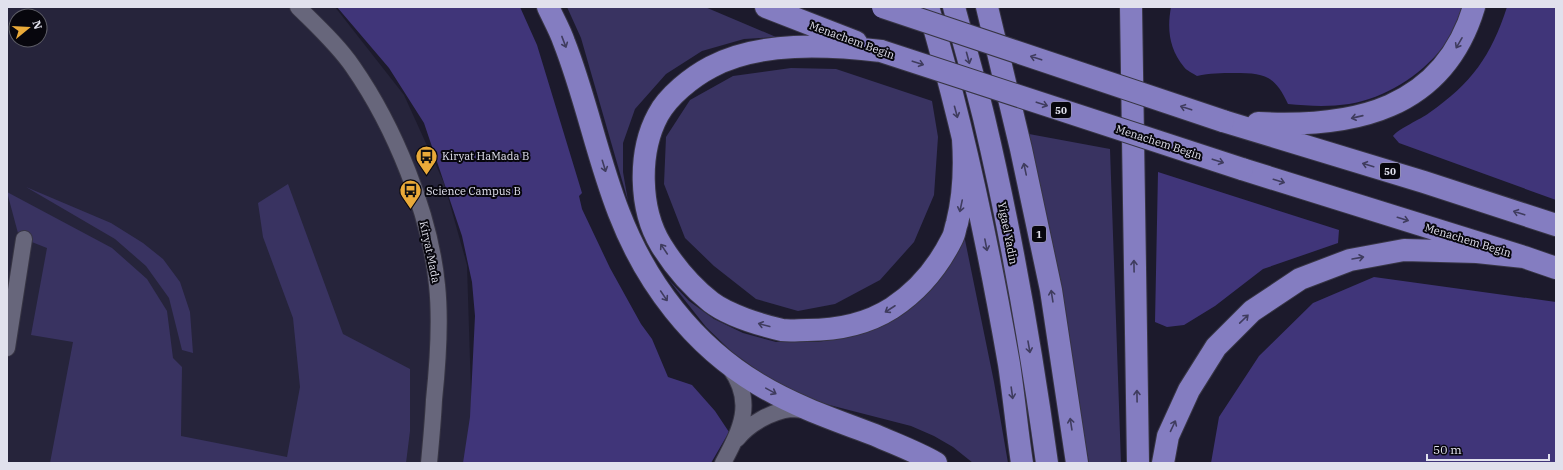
<svg xmlns="http://www.w3.org/2000/svg" width="1563" height="470" font-family="'IBM Plex Serif',serif">
  <style>
    .built { fill: #26243b; fill-rule: evenodd }
    .green { fill: #393361 }
    .forest { fill: #403579 }
    .lines { fill: none; stroke-linecap: round; stroke-linejoin: round }
    .minor-casing { stroke: #373544; stroke-width: 18 }
    .highway-casing { stroke: #373544; stroke-width: 24 }
    .minor { stroke: #67667b; stroke-width: 16 }
    .highway { stroke: #847dc1; stroke-width: 22 }
    .highway-bridge-casing { stroke: #373544; stroke-width: 24; stroke-linecap: butt }
    .highway-bridge { stroke: #847dc1; stroke-width: 22 }
    .oneway { stroke: #3f3c5e }
    .labels { text-anchor: middle; stroke-width: 4; stroke-linejoin: round; paint-order: stroke }
    .shield { fill: #07060d; stroke: #a09faa; stroke-width: 1 }
    .shield-label { font-size: 10px; font-weight: bold; fill: #e1e1ed }
    .street-label { font-size: 11px; fill: #e1e1ed; stroke: #07060d }
    .poi-label { font-size: 11px; fill: #e1e1ed; stroke: #07060d; text-anchor: start }
  </style>
  <rect width="100%" height="100%" fill="#1c1a2c"/>
  <path class="built" d="M7,7h328l69,88 40,88 23,82 5,160 -8,38h-457zM16,16h24v24h-24z"/>
  <path class="green" d="M567,7h138l71,30 -32,2 -42,12 -36,23 -31,35 -12,34v29l5,29 -47,-163z
    M791,68l45,1 96,32 6,36 -4,58 -20,47 -34,38 -45,24 -37,7 -42,-12 -42,-33 -29,-28 -21,-54 2,-47 24,-37 43,-24z
    M1029,134l81,15 11,314h-32z
    M288,184l55,150 67,35v62l-4,32h-356l23,-121 -42,-7 16,-87 -28,-11 -12,-45 105,56 35,31 20,32 6,47 9,9 -1,69 106,21 13,-70 -7,-69 -30,-81 -5,-34z
    M26,187l85,36 32,20 20,16 17,23 10,30 3,41 -11,-3 -13,-52 -23,-32 -31,-27z
    M964,235l30,147 14,81h-35l-20,-16 -19,-11 -23,-10 -101,-26 -46,-25 -32,-23 -26,-25 -38,-48 21,22 25,18 29,14 33,9h42l38,-7z"/>
  <path class="forest" d="M337,7h183l17,38 45,148 -3,3 3,13 28,59 31,56 11,15 16,38 24,8 23,26 14,21 -18,31h-248l7,-46 5,-101 -3,-34 -10,-46 -38,-113 -35,-55z
    M1171,7h291c-3,10 -6,20 -10,29 -2,4 -7,8 -10,12 -22,28 -57,50 -93,56 -20,3 -41,2 -61,0 -13,-29 -24,-31 -54,-31 -13,0 -24,0 -37,3 -4,-3 -10,-5 -13,-9 -15,-18 -17,-38 -13,-60z
    M1507,7h49v193l-157,-57 -6,-7c5,-7 28,-17 36,-23 43,-30 62,-57 78,-106z
    M1158,172l181,58 -1,13 -75,26 -48,37 -31,19 -17,2 -12,-5z
    M1374,277l182,25v161h-345l8,-46 40,-61 54,-53z"/>
  <g class="lines">
    <defs>
      <path id="minor" d="M298,7c19,19 40,38 55,60 41,59 77,146 84,218 4,38 1,77 -3,115 -1,21 -3,42 -5,63
        M7,348l17,-109
        M737,439c12,-15 35,-28 54,-30 5,0 11,1 16,1
        M723,463c18,-34 32,-61 7,-95"/>
      <path id="highway" d="M548,7c5,11 12,23 16,35 22,56 33,115 55,171 27,70 74,132 139,171 36,22 77,36 117,51 20,9 42,17 61,28
        M766,7l90,35
        M928,7c35,117 60,237 81,357 5,33 8,66 13,99
        M954,7c10,37 21,74 30,111 27,114 47,229 63,345
        M987,7l34,142 30,141 26,173
        M1131,7l7,456
        M881,51c-53,-6 -122,-10 -170,16 -19,10 -43,29 -53,48 -20,37 -19,94 3,130 13,21 31,42 50,57 17,13 50,23 71,28 8,1 17,0 25,0 29,0 60,-6 85,-22 26,-17 46,-41 60,-69 3,-5 3,-11 5,-16 7,-28 8,-55 6,-84
        M1223,121l201,61 132,43
        M1258,123c95,5 185,-13 216,-116
        M1242,169l282,88 32,11
        M1163,463l5,-27 21,-46 27,-43 36,-36 48,-32 50,-19 54,-10 73,2 47,5"/>
    </defs>
    <use href="#minor" class="minor-casing"/>
    <use href="#highway" class="highway-casing"/>
    <use href="#minor" class="minor"/>
    <use href="#highway" class="highway"/>
    <defs>
      <path id="highway-bridge" d="M883,7l340,114
        M881,51l361,118"/>
    </defs>
    <use href="#highway-bridge" class="highway-bridge-casing"/>
    <use href="#highway-bridge" class="highway-bridge"/>
  </g>
  <defs><path id="oneway-shaft" d="M-6 0H5M1.5-3L5.5 0L1.5 3" fill="none" stroke-width="1.6" stroke-linecap="round" stroke-linejoin="round"/></defs>
  <g class="oneway">
    <use href="#oneway-shaft" transform="translate(564 42) rotate(69)"/>
    <use href="#oneway-shaft" transform="translate(1459 43) rotate(120)"/>
    <use href="#oneway-shaft" transform="translate(968 58) rotate(75)"/>
    <use href="#oneway-shaft" transform="translate(1036 58) rotate(-162)"/>
    <use href="#oneway-shaft" transform="translate(918 63) rotate(18)"/>
    <use href="#oneway-shaft" transform="translate(1042 104) rotate(18)"/>
    <use href="#oneway-shaft" transform="translate(1186 108) rotate(-162)"/>
    <use href="#oneway-shaft" transform="translate(956 112) rotate(75)"/>
    <use href="#oneway-shaft" transform="translate(1357 117) rotate(167)"/>
    <use href="#oneway-shaft" transform="translate(1218 161) rotate(18)"/>
    <use href="#oneway-shaft" transform="translate(1368 165) rotate(-163)"/>
    <use href="#oneway-shaft" transform="translate(604 166) rotate(73)"/>
    <use href="#oneway-shaft" transform="translate(1025 169) rotate(-102)"/>
    <use href="#oneway-shaft" transform="translate(1279 181) rotate(17)"/>
    <use href="#oneway-shaft" transform="translate(961 206) rotate(102)"/>
    <use href="#oneway-shaft" transform="translate(1519 213) rotate(-162)"/>
    <use href="#oneway-shaft" transform="translate(1403 219) rotate(17)"/>
    <use href="#oneway-shaft" transform="translate(986 245) rotate(79)"/>
    <use href="#oneway-shaft" transform="translate(664 249) rotate(-124)"/>
    <use href="#oneway-shaft" transform="translate(1358 258) rotate(-10)"/>
    <use href="#oneway-shaft" transform="translate(1134 266) rotate(-91)"/>
    <use href="#oneway-shaft" transform="translate(664 296) rotate(56)"/>
    <use href="#oneway-shaft" transform="translate(1052 296) rotate(-99)"/>
    <use href="#oneway-shaft" transform="translate(890 309) rotate(147)"/>
    <use href="#oneway-shaft" transform="translate(1244 319) rotate(-44)"/>
    <use href="#oneway-shaft" transform="translate(764 325) rotate(-165)"/>
    <use href="#oneway-shaft" transform="translate(1029 347) rotate(80)"/>
    <use href="#oneway-shaft" transform="translate(771 391) rotate(29)"/>
    <use href="#oneway-shaft" transform="translate(1012 393) rotate(82)"/>
    <use href="#oneway-shaft" transform="translate(1137 396) rotate(-91)"/>
    <use href="#oneway-shaft" transform="translate(1071 424) rotate(-99)"/>
    <use href="#oneway-shaft" transform="translate(1173 426) rotate(-65)"/>
  </g>
  <defs>
    <symbol id="bus-pin" viewBox="-11 -11 22 30"><path d="M0 17L-7.5 6A9.5 9.5 0 1 1 7.5 6Z" fill="#eaaa39" stroke="#07060d"/><path d="M-5-6H5V4H4V6H2V4H-2V6H-4V4H-5ZM-3.5-4V0h7V-4ZM-3.5 1.2v1.5H-2V1.2ZM2 1.2v1.5H3.5V1.2Z" fill="#111"/></symbol>
  </defs>
  <g fill-rule="evenodd">
    <use href="#bus-pin" x="414" y="144" width="25" height="34"/>
    <use href="#bus-pin" x="398" y="178" width="25" height="34"/>
  </g>
  <g class="labels">
    <g class="shield">
      <rect x="1051" y="102" width="20" height="16" rx="3"/>
      <rect x="1380" y="163" width="20" height="16" rx="3"/>
      <rect x="1032" y="226" width="14" height="16" rx="3"/>
    </g>
    <g class="shield-label">
      <text x="1061" y="114">50</text>
      <text x="1390" y="175">50</text>
      <text x="1039" y="238">1</text>
    </g>
    <g class="street-label">
      <text transform="translate(852 40) rotate(20)" y="4">Menachem Begin</text>
      <text transform="translate(1159 142) rotate(18)" y="4">Menachem Begin</text>
      <text transform="translate(1008 233) rotate(79)" y="4">Yigael Yadin</text>
      <text transform="translate(1468 240) rotate(17)" y="4">Menachem Begin</text>
      <text transform="translate(430 252) rotate(78)" y="4">Kiryat Mada</text>
    </g>
    <g class="poi-label">
      <text x="442" y="160">Kiryat HaMada B</text>
      <text x="426" y="195">Science Campus B</text>
    </g>
  </g>
  <rect width="1563" height="470" fill="none" stroke="#e1e1ed" stroke-width="16"/>
  <g transform="translate(28 28) rotate(72)"><circle r="19" fill="#07060d" stroke="#5e5e67"/>
  <path d="M0-3L7 15L0 10L-7 15Z" fill="#eaaa39"/>
  <text y="-6" font-size="11" font-weight="bold" text-anchor="middle" fill="#e1e1ed">N</text>
  </g>
  <path d="M1427 454v6h122v-6" fill="none" stroke="#e1e1ed" stroke-width="2"/>
  <text x="1433" y="454" font-size="12" fill="#e1e1ed" stroke="#07060d" stroke-width="3" paint-order="stroke">50 m</text>
</svg>
